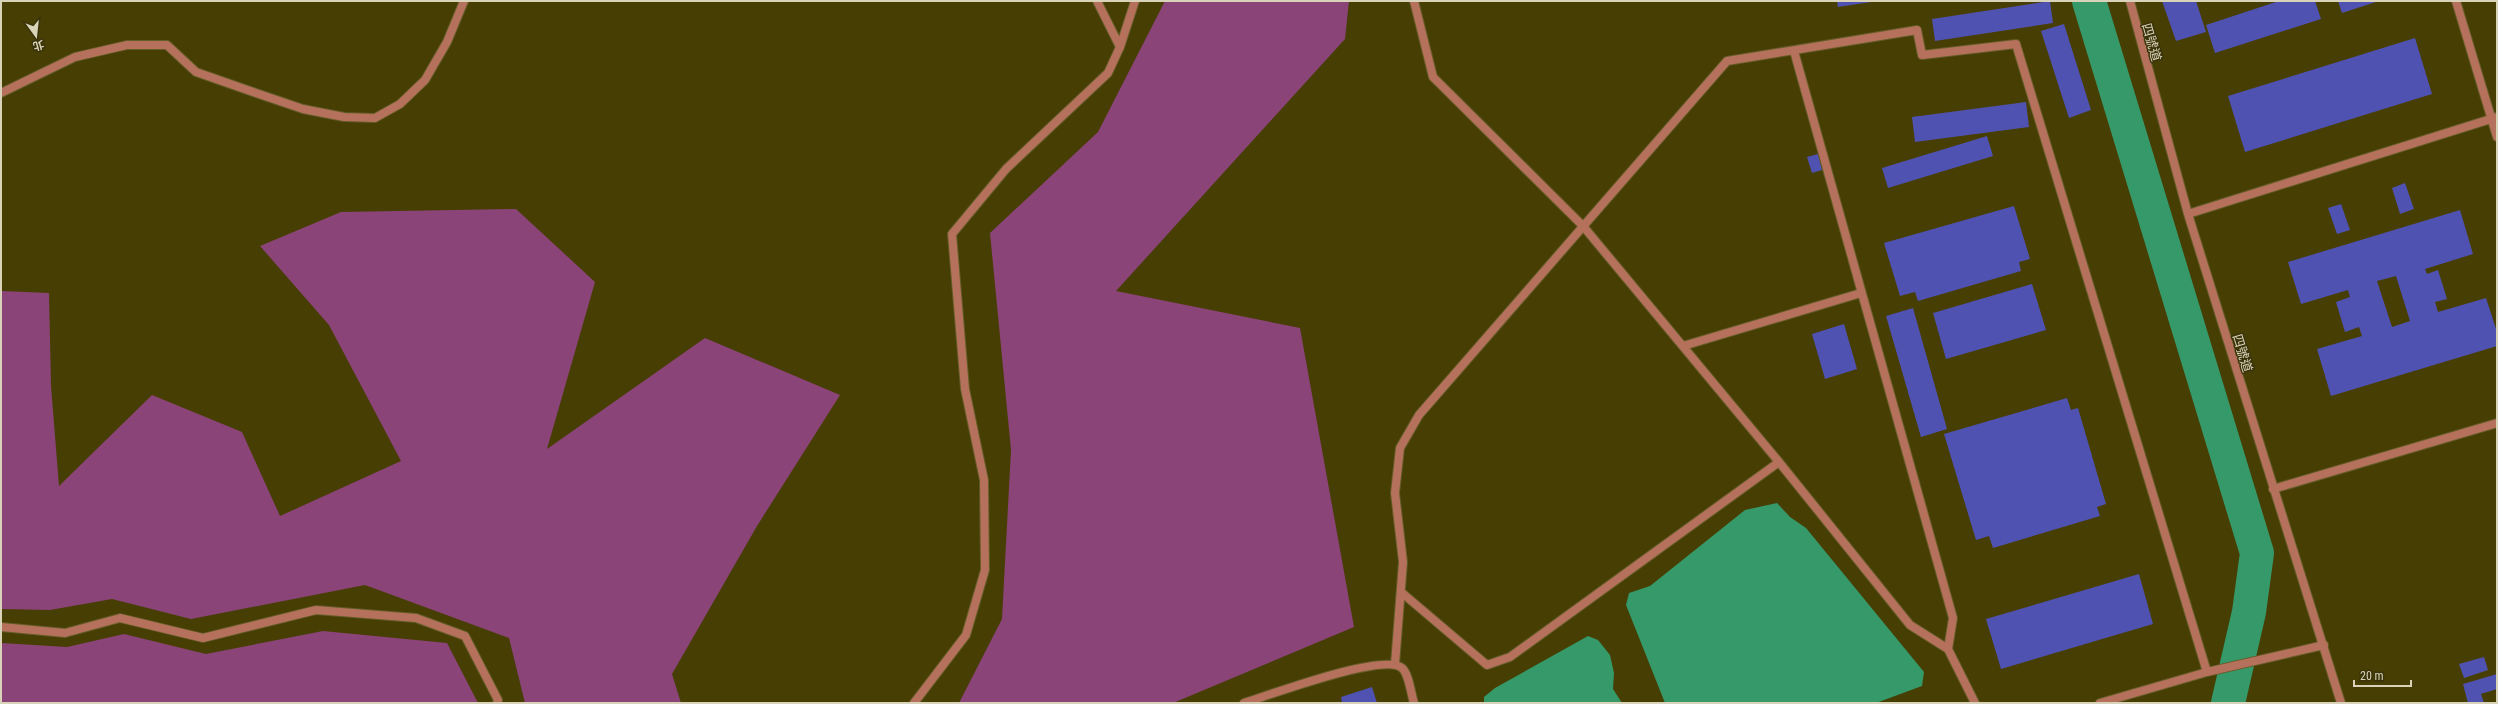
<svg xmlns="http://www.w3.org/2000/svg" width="2498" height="704" font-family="'Roboto Condensed','Noto Sans TC',sans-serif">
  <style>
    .green { fill: #8a4477 }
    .water { fill: #369969 }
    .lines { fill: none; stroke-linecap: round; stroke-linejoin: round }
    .river { stroke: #369969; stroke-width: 34 }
    .building { fill: #5052b1; fill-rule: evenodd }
    .lane-casing { stroke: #645c28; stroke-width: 10 }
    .street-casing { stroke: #645c28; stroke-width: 10 }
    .lane { stroke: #b5715b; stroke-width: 8 }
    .street { stroke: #b5715b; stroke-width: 8 }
    .labels { text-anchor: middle; stroke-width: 3; stroke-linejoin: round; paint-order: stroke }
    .street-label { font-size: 13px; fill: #d9d4b9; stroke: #3b330b }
  </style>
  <rect width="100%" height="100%" fill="#473e04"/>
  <path class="green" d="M1165,1h184l-4,38 -229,252 184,37 54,299 -181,76h-214l43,-84 9,-169 -21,-217 108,-101z
    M516,209l79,73 -48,167 158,-111 135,57 -83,131 -85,148 9,29h-156l-16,-65 -144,-53 -174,34 -79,-20 -62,11 -49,-1v-318l48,2 2,93 8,100 93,-91 90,37 38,84 121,-55 -72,-136 -69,-79 81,-34z
    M323,631l124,12 31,60h-477v-60l66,4 57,-13 82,20z"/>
  <path class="water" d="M1777,503l13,14 16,11 118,144 -2,14 -46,17h-211l-39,-98 3,-12 21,-7 95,-76z
    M1588,636l10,4 12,15 4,18 -1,16 9,14h-138v-6l11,-9z"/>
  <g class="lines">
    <path class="river" d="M2089,1l168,552 -8,59 -21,91"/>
  </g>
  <path class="building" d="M1837,1h34v1l-33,5z
    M2050,1l3,22 -118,18 -3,-22z
    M2162,1h34l10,31 -30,9z
    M2279,1h36l6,18 -106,34 -9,-28z
    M2338,1h41l-37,12z
    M2064,24l27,86 -22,8 -28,-87z
    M2415,38l17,56 -187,58 -17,-56z
    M2026,102l3,25 -114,15 -3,-25z
    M1987,136l6,20 -105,32 -6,-20z
    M1818,154l4,16 -10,3 -5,-16z
    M2405,183l9,26 -14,5 -8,-26z
    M2341,204l9,26 -13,4 -9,-26z
    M2014,206l16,53 -11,3 2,9 -103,30 -3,-9 -15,4 -16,-53z
    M2460,210l13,44 -48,15 2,5 11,-4 9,29 -12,3 3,10 48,-14 11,34v14l-166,50 -14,-47 45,-13 -3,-9 -14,5 -9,-30 14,-5 -2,-7 -47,14 -13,-42zM2396,276l14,45 -18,6 -15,-46z
    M2032,284l14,46 -100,29 -13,-46z
    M1913,308l34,121 -26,8 -35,-121z
    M1844,324l13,45 -32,10 -13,-45z
    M2067,398l4,12 7,-2 28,96 -9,3 3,9 -107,32 -4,-12 -13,4 -32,-106z
    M2139,574l14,50 -152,45 -15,-50z
    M2484,657l4,13 -24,8 -5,-14z
    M2497,674v15l-16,5 3,9h-16l-5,-19z
    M1372,687l5,16h-35l-1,-6z"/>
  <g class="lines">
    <defs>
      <path id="lane" d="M1097,1l23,46
        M1414,1l19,76 150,149 196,236 131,163 38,24 27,54
        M2130,1l58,213 153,489
        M2456,1l41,136
        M1794,51l159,567 -5,31
        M2188,214l309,-97
        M1683,346l178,-53
        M2273,489l224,-66
        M1401,592l86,73 23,-8 269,-195
        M1,627l64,6 55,-15 83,20 113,-28 100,8 49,18 33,64 -1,3
        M1395,664l8,-102 -8,-69 5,-45 19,-33 308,-354 190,-31 5,25 94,-11 191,628
        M914,703l52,-68 19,-65 -1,-90 -19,-91 -13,-155 54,-65 102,-96 12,-26 15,-46
        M1244,703c26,-8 140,-51 158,-35 7,6 9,26 12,35
        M2100,703l107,-31 117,-27"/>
      <path id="street" d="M1,93l74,-36 52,-12h40l29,27 60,21 47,16 41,8 31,1 25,-14 25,-24 22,-38 17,-41"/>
    </defs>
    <use href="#lane" class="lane-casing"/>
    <use href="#street" class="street-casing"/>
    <use href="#lane" class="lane"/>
    <use href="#street" class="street"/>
  </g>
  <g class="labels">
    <g class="street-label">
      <text transform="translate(2152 42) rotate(74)" y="5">四號道</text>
      <text transform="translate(2243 353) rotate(73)" y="5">四號道</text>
    </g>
  </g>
  <rect width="2498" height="704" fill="none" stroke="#d9d4b9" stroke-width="4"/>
  <g transform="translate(36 36) rotate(165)" stroke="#3b330b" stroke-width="3" paint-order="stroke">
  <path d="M0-3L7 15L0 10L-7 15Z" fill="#d9d4b9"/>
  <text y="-6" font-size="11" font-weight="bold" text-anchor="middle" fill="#d9d4b9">北</text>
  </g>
  <path d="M2354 680v6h57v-6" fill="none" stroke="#d9d4b9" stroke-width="2"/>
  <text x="2360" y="680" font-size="12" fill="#d9d4b9" stroke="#3b330b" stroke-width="3" paint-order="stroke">20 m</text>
</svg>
